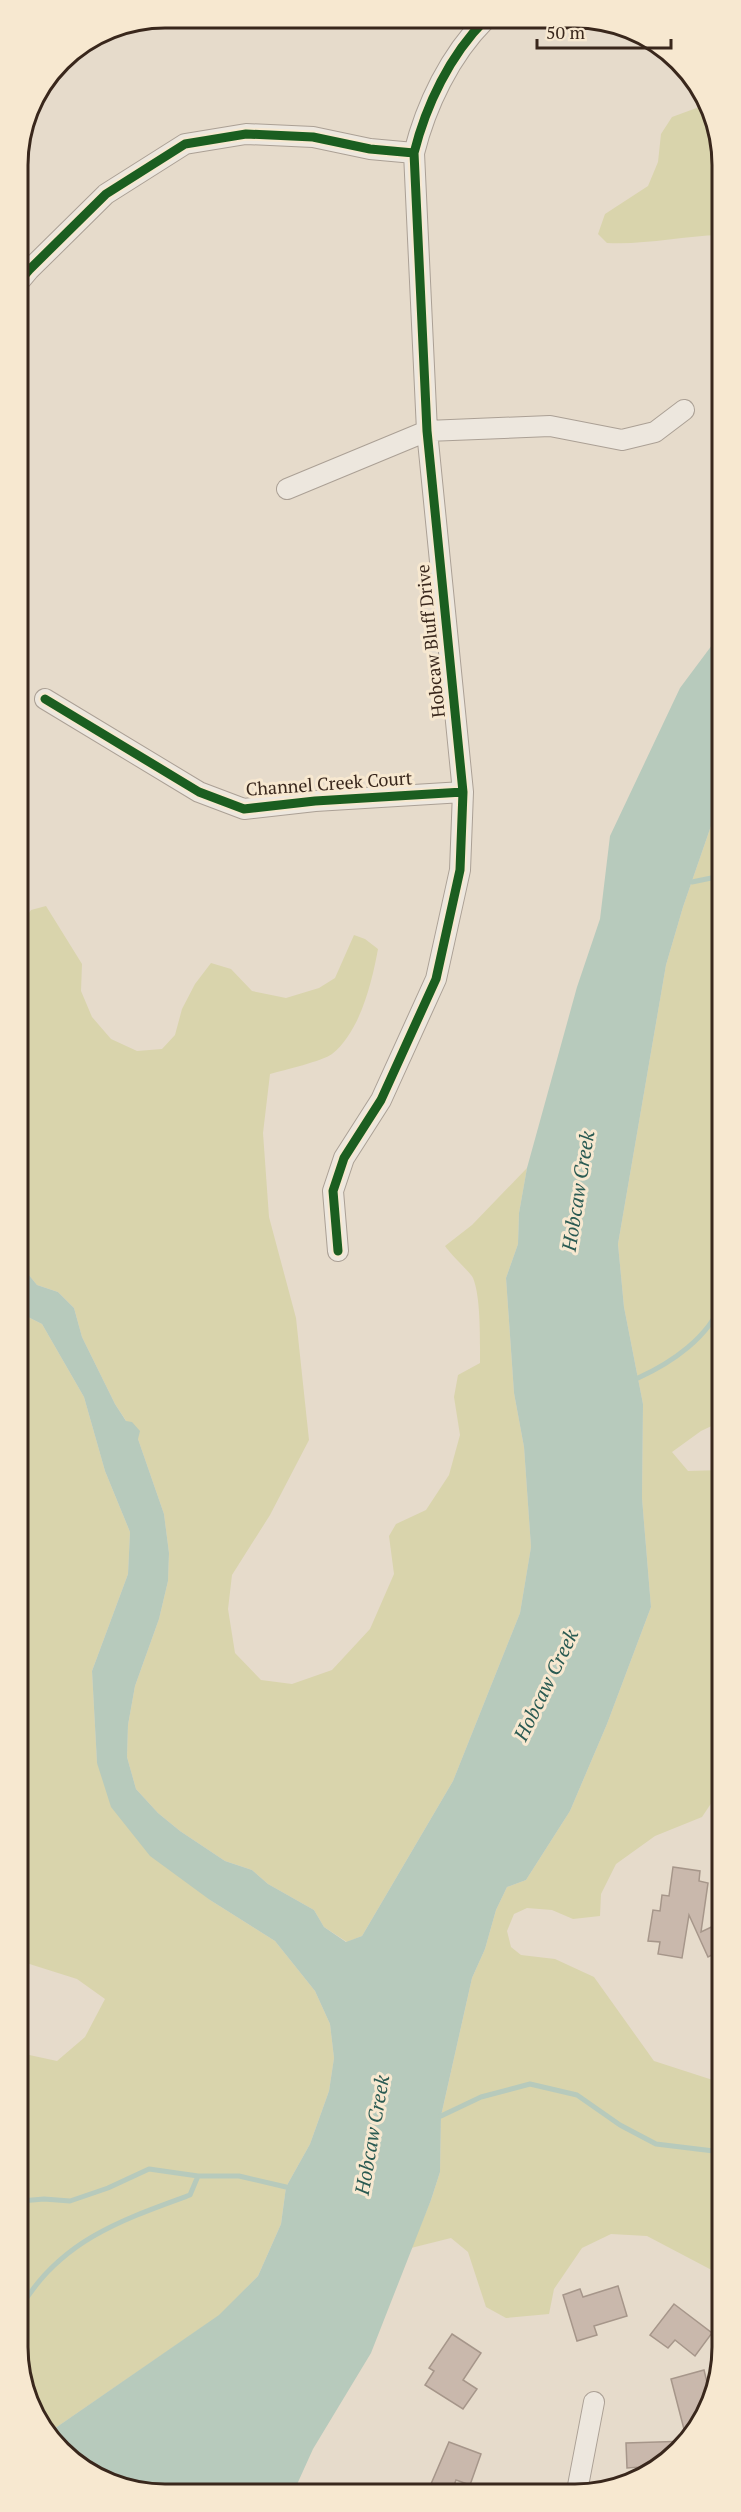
<svg xmlns="http://www.w3.org/2000/svg" width="741" height="2512" font-family="'PT Serif',serif">
  <style>
    .green { fill: #d9d4ac }
    .water { fill: #b7cabc }
    .lines { fill: none; stroke-linecap: round; stroke-linejoin: round }
    .stream { stroke: #b7cabc; stroke-width: 5 }
    .building { fill: #c9b8ac; stroke: #a6968a; stroke-width: 1.5 }
    .minor-casing { stroke: #aba095; stroke-width: 22 }
    .minor { stroke: #ede7de; stroke-width: 20 }
    .cycleway-casing { stroke: #f7e8d0; stroke-width: 13 }
    .cycleway { stroke: #1b5e20; stroke-width: 9 }
    .labels { text-anchor: middle; stroke-width: 6; stroke-linejoin: round; paint-order: stroke }
    .street-label { font-size: 18px; fill: #39271c; stroke: #f7e8d0 }
    .water-label { font-size: 20px; font-style: italic; fill: #2a5a52; stroke: #f7e8d0 }
    .rim { fill: none; stroke: #39271c; stroke-width: 3 }
  </style>
  <rect width="100%" height="100%" fill="#e6dbcb"/>
  <path class="green" d="M702,106l18,31v98c-38,1 -75,10 -113,8l-9,-9 7,-20 43,-28 10,-24 3,-28 11,-17z
    M721,797l1,624 -21,10 -29,21 16,19 34,-1v317l-20,30 -47,19 -39,28 -15,30 -1,22 -27,3 -21,-9 -25,-2 -13,6 -7,17 4,16 10,8 34,4 39,18 60,84 68,22 1,193 -76,-40 -36,-2 -29,14 -28,41 -5,25 -43,4 -20,-11 -18,-55 -17,-14 -40,10 20,-48 9,-28 1,-56 31,-138 13,-29 11,-39 11,-23 19,-7 44,-69 37,-87 44,-117 -9,-109 1,-94 -19,-97 -6,-63 48,-279 17,-58z
    M46,906l36,58 -1,27 11,26 19,22 26,12 25,-2 13,-14 7,-26 13,-25 16,-21 20,6 21,22 34,7 33,-10 16,-10 19,-43 11,4 13,10c-6,33 -18,83 -46,105 -9,7 -48,16 -62,20l-7,59 6,84 27,101 13,122 -39,75 -38,60 -4,34 7,44 26,27 31,4 40,-14 38,-41 24,-55 -5,-38 7,-12 30,-14 23,-35 11,-40 -6,-38 4,-22 22,-12c0,-22 1,-66 -7,-85 -2,-5 -22,-23 -28,-32l27,-21 55,-57 -8,45 -1,31 -12,34 8,115 10,54 7,100 -11,66 -67,168 -91,155 -15,6 -23,-15 -10,-17 -46,-26 -16,-14 -27,-9 -45,-30 -22,-18 -22,-24 -9,-32 1,-32 7,-39 24,-67 9,-38 1,-28 -5,-39 -26,-75 -23,-35 -33,-67 -8,-29 -16,-16 -21,-7 -17,-21 -1,-337 12,-17z
    M20,1313l22,11 42,73 21,74 25,61 -2,42 -36,97 5,92 113,137 65,41 40,50 15,33 4,34 -5,33 -19,53 -24,43 -5,37 -23,52 -38,39 -169,116 -30,-56 -1,-322 37,8 28,-24 20,-38 -28,-20 -57,-18z"/>
  <path class="water" d="M721,633v164l-38,110 -17,58 -48,279 6,63 19,97 -1,94 9,109 -44,117 -37,87 -44,69 -19,7 -11,23 -11,39 -13,29 -31,138 -1,56 -9,28 -60,153 -58,96 -19,42h-158l-75,-40 -10,-20 168,-116 39,-39 23,-52 5,-37 24,-43 19,-53 5,-33 -4,-34 -15,-33 -40,-50 -65,-41 -60,-44 -39,-49 -14,-44 -5,-92 36,-97 2,-42 -25,-61 -21,-74 -42,-73 -22,-11v-49l17,21 21,7 16,16 8,29 33,67 11,17 6,1 8,9 -2,8 26,75 5,39 -1,28 -9,38 -24,67 -7,39 -1,32 9,32 22,24 22,18 45,30 27,9 16,14 46,26 10,17 22,15 16,-6 91,-155 67,-168 11,-66 -7,-100 -10,-54 -8,-115 12,-34 1,-31 8,-45 50,-181 23,-68 10,-83 70,-148z"/>
  <g class="lines">
    <path class="stream" d="M692,882l29,-6
      M638,1378c33,-15 72,-41 84,-77
      M441,2116l40,-19 49,-13 47,11 43,30 36,19 66,8
      M21,2201l23,-2 26,2 38,-13 41,-19 49,7h41l47,11
      M21,2307c39,-66 100,-87 169,-112l8,-19"/>
  </g>
  <path class="building" d="M673,1867l27,4 -1,10 9,2 -7,49 21,-10v28l-14,7 -19,-42 -7,43 -24,-4 2,-12 -12,-1 5,-31 7,1 2,-16 7,1z
    M618,2286l9,30 -33,10 3,9 -20,6 -14,-46 17,-6 3,8z
    M674,2304l38,29 -17,23 -20,-16 -7,8 -18,-13z
    M452,2334l29,19 -18,27 14,9 -14,20 -38,-24 9,-14 -5,-3z
    M704,2370l8,33 -17,27 -10,3 -14,-54z
    M688,2441l-39,33 -7,3 -1,-10 -14,1 -1,-25z
    M449,2442l32,12 -11,31 -14,-5 -4,11h-24z"/>
  <g class="lines">
    <defs>
      <path id="minor" d="M18,283l11,-13 77,-76 79,-50 61,-10 67,3 57,12 44,4
        M287,489l140,-58 123,-5 72,14 33,-8 29,-22
        M45,699l154,93 45,17 71,-8 148,-9
        M338,1251l-5,-60 11,-33 37,-58 55,-121 24,-109 3,-78 -36,-361 -13,-278c12,-48 36,-98 71,-133
        M577,2491l17,-89"/>
    </defs>
    <use href="#minor" class="minor-casing"/>
    <use href="#minor" class="minor"/>
    <defs>
      <path id="cycleway" d="M18,283l11,-13 77,-76 79,-50 61,-10 67,3 57,12 44,4
        M45,699l154,93 45,17 71,-8 148,-9
        M338,1251l-5,-60 11,-33 37,-58 55,-121 24,-109 3,-78 -36,-361 -13,-278c12,-48 36,-98 71,-133"/>
    </defs>
    <use href="#cycleway" class="cycleway-casing"/>
    <use href="#cycleway" class="cycleway"/>
  </g>
  <g class="labels">
    <g class="street-label">
      <text transform="translate(431 641) rotate(-96)" y="6">Hobcaw Bluff Drive</text>
      <text transform="translate(329 784) rotate(-4)" y="6">Channel Creek Court</text>
    </g>
    <g class="water-label">
      <text transform="translate(578 1191) rotate(-81)" y="7">Hobcaw Creek</text>
      <text transform="translate(546 1685) rotate(-64)" y="7">Hobcaw Creek</text>
      <text transform="translate(372 2135) rotate(-80)" y="7">Hobcaw Creek</text>
    </g>
  </g>
  <path d="M0 0H741V2512H0ZM165 28H575A137 137 0 0 1 712 165V2347A137 137 0 0 1 575 2484H165A137 137 0 0 1 28 2347V165A137 137 0 0 1 165 28Z" fill="#f7e8d0" fill-rule="evenodd"/>
  <path class="rim" d="M165 28H575A137 137 0 0 1 712 165V2347A137 137 0 0 1 575 2484H165A137 137 0 0 1 28 2347V165A137 137 0 0 1 165 28Z"/>
  <path d="M537 39v9h134v-9" fill="none" stroke="#39271c" stroke-width="3"/>
  <text x="546" y="39" font-size="18" fill="#39271c" stroke="#f7e8d0" stroke-width="4.5" paint-order="stroke">50 m</text>
</svg>
